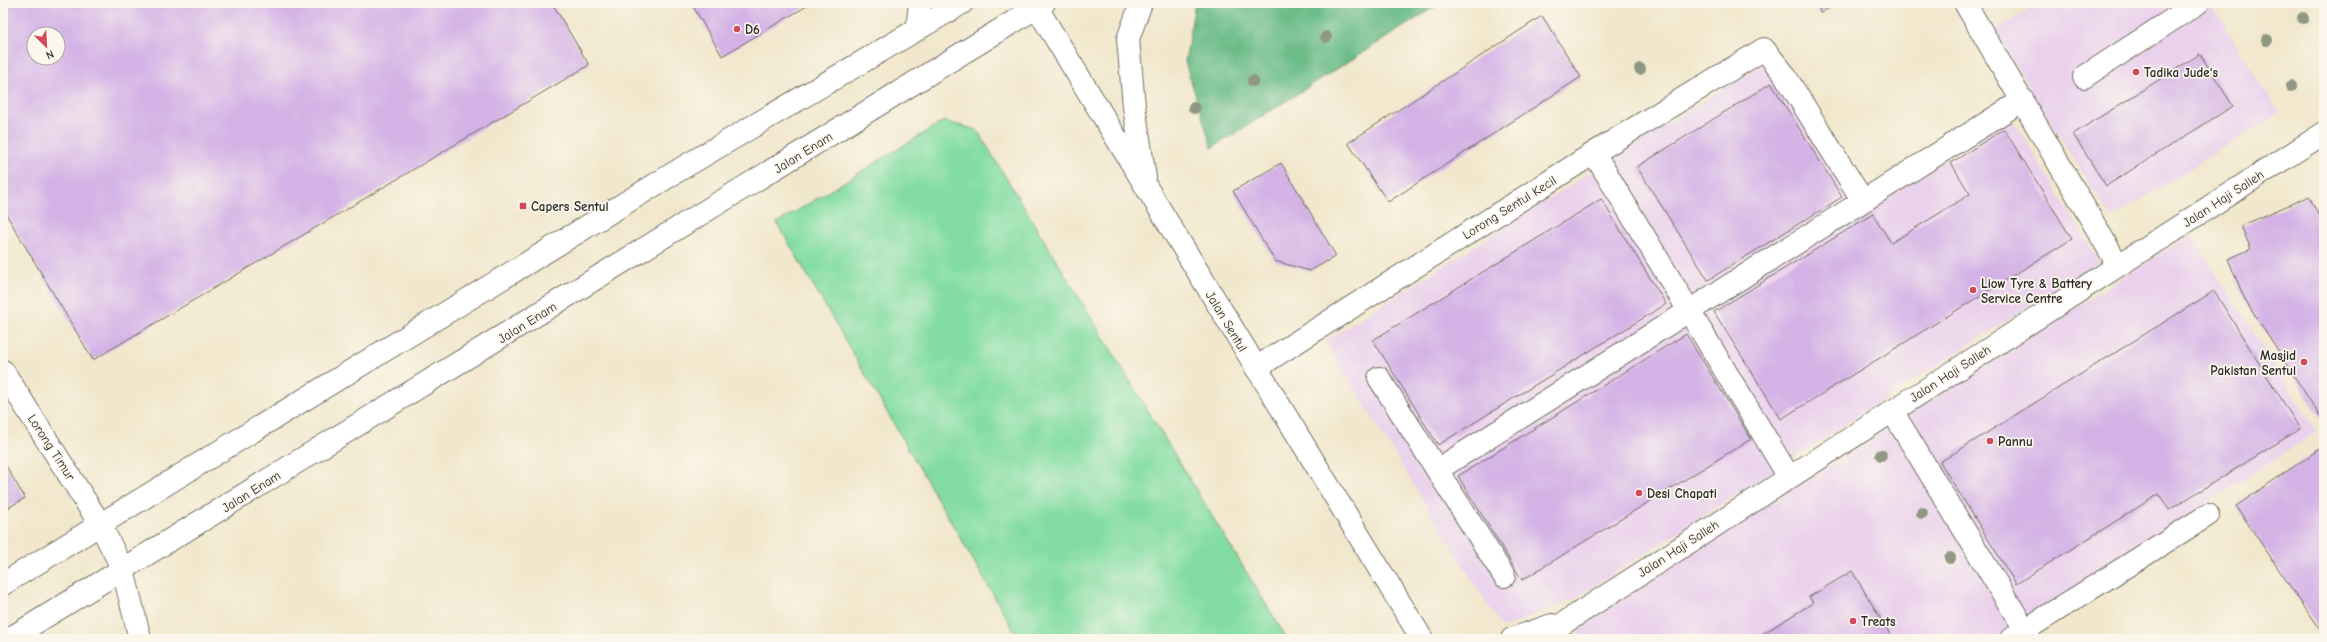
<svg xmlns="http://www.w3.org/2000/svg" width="2327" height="642" font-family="'Comic Neue',sans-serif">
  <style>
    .built { fill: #ead1ec }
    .green { fill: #83dda2; stroke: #578466 }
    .forest { fill: #6abc88; stroke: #4a745a }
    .building { fill: #d4b2e6; fill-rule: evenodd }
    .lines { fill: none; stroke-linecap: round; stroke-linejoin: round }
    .minor-casing { stroke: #706d63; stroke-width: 24 }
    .major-casing { stroke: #706d63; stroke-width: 24 }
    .minor { stroke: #fff; stroke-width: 22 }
    .major { stroke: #fff; stroke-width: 22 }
    .tree { fill: #909884 }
    .poi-dot { fill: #d1495b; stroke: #fbf7ec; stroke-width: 1.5 }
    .labels { text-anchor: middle; stroke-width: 3.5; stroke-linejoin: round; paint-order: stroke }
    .poi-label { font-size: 13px; font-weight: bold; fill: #2b2b2b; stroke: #fbf7ec; text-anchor: start }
    .street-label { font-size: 13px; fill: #2b2b2b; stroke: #fbf7ec }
  </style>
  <rect width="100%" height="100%" fill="#fbf7ec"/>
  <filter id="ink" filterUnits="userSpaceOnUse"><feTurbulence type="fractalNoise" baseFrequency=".025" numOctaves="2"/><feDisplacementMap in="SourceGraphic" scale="8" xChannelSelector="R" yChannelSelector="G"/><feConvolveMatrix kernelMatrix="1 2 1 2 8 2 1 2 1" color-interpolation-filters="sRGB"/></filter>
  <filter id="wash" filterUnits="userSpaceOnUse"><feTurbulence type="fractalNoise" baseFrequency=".012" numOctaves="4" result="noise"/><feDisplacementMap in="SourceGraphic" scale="16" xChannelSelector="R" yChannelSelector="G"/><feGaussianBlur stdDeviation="0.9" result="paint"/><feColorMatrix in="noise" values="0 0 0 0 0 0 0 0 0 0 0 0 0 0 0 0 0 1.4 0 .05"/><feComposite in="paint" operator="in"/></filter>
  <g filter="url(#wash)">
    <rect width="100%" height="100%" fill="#f1e7cc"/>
    <path class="built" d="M2040,3h170l69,110 -168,105 -117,-187z
      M1765,62l96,150 151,-94 87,143 -525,338 -72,29 -177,-287z
      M2191,234l126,198 -320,207h-419l1,-12z"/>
    <path class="green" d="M944,121l33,9 310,509h-268l-242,-416z"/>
    <path class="forest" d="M1195,3h246l-229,145 -27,-86z"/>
    <g id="blocks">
      <path class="building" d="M3,3h549l37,62 -496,295 -90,-151zM34,34h24v24h-24z
        M691,3h121l-90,53z
        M1815,3h22l-16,10z
        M1542,16l39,61 -193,125 -40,-59z
        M2200,54l33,52 -127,80 -33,-52z
        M1771,83l71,114 -134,83 -71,-113z
        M2004,129l68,110 -291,180 -67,-107 159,-98 18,29 52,-32 27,-17 -19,-31z
        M1281,163l55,93 -26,15 -35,-10 -42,-70z
        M2309,196l15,30v196l-78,-120 -18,-43 23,-10 -10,-23z
        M1601,199l65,105 -228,141 -65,-105z
        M2214,291l86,138 -131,81 -10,-16 -143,90 -76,-122z
        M1686,334l65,105 -229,141 -64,-104z
        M2324,446v180l-5,3 -83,-123z
        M3,461l22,37 -22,13z
        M1852,571l41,68h-139l59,-36 -4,-6z"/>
    </g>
  </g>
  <g filter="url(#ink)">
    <use href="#blocks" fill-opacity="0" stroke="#706d63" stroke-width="1"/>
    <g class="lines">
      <defs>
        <path id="minor" d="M1965,3l153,262
          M2084,77l114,-74
          M1594,153l195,324
          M1256,368l338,-215 170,-104 20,25 79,127
          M3,371l97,153
          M1379,378l125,198
          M1892,411l133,219 -14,9
          M1437,470l586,-370
          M2025,630l183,-115
          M1512,639l40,-14
          M1539,639l785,-506"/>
        <path id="major" d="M1034,3l388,636
          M1141,3l-13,36 6,67 11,72
          M917,30l3,-27
          M100,524l23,46 17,69
          M3,584l681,-417 278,-164
          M9,639l1035,-636"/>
      </defs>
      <use href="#minor" class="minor-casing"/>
      <use href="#major" class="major-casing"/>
      <use href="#minor" class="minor"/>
      <use href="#major" class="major"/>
    </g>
    <g class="tree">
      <circle cx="2303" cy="18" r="6"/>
      <circle cx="1326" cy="37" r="6"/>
      <circle cx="2267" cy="40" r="6"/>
      <circle cx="1640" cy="69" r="6"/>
      <circle cx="1253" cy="81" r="6"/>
      <circle cx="2291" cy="86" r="6"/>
      <circle cx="1194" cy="108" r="6"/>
      <circle cx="1881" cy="455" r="6"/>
      <circle cx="1922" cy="513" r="6"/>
      <circle cx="1950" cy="558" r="6"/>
    </g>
  </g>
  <g class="poi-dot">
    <circle cx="737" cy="29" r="4"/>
    <circle cx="2136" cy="72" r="4"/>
    <rect x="519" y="202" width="8" height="8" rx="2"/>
    <circle cx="1973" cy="290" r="4"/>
    <circle cx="2304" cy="362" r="4"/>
    <circle cx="1990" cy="441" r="4"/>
    <circle cx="1639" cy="493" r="4"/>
    <circle cx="1853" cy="621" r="4"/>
  </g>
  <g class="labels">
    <g class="poi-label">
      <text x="745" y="34">D6</text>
      <text x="2144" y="77">Tadika Jude's</text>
      <text x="531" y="211">Capers Sentul</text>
      <text x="1981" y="288">Liow Tyre &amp; Battery<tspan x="1981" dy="15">Service Centre</tspan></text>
      <text x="2296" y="360" text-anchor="end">Masjid<tspan x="2296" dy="15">Pakistan Sentul</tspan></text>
      <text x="1998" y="446">Pannu</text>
      <text x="1647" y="498">Desi Chapati</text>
      <text x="1861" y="626">Treats</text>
    </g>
    <g class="street-label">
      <text transform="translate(803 152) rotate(-32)" y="5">Jalan Enam</text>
      <text transform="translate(2223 198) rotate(-33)" y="5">Jalan Haji Salleh</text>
      <text transform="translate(1509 207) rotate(-32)" y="5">Lorong Sentul Kecil</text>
      <text transform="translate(1227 321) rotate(59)" y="5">Jalan Sentul</text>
      <text transform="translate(527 322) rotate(-32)" y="5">Jalan Enam</text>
      <text transform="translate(1950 373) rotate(-33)" y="5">Jalan Haji Salleh</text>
      <text transform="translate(52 447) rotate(57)" y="5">Lorong Timur</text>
      <text transform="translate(251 491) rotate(-32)" y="5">Jalan Enam</text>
      <text transform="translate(1678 548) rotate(-33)" y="5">Jalan Haji Salleh</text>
    </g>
  </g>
  <rect width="2327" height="642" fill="none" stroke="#fbf7ec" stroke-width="16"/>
  <g transform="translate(46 46) rotate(156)"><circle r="19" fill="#fbf7ec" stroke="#a8a59f"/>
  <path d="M0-3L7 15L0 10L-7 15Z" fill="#d1495b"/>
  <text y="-6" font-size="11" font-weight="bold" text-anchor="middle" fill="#2b2b2b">N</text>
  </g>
</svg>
